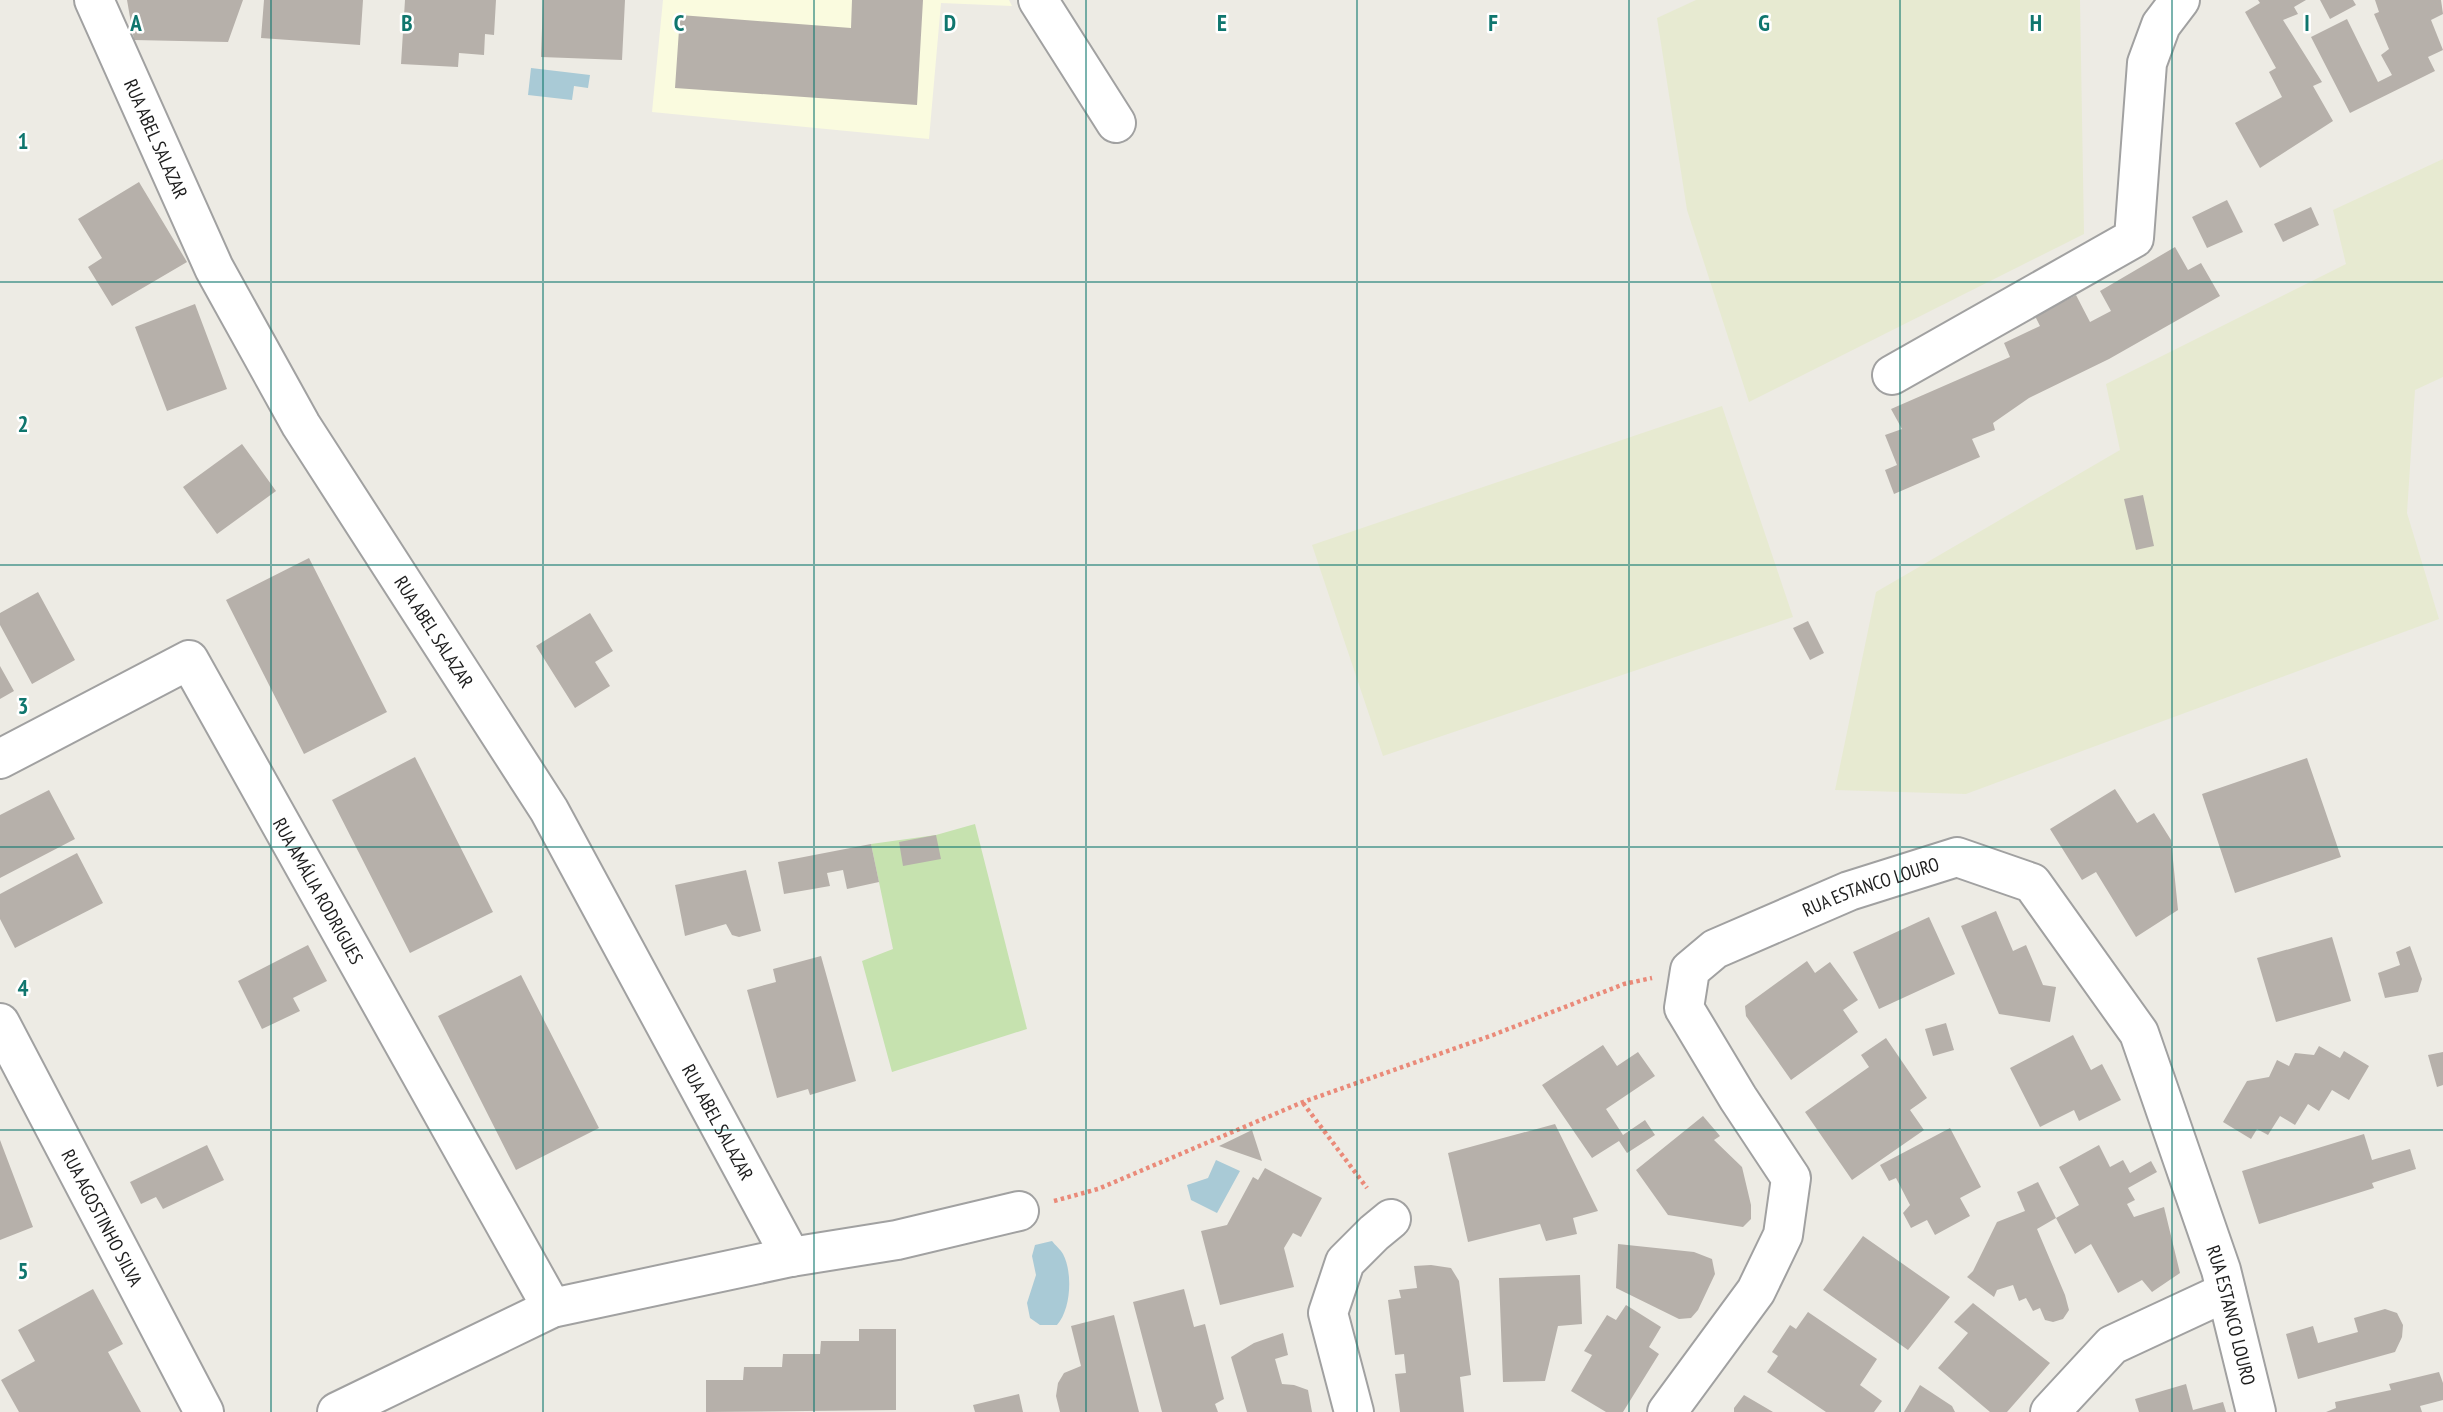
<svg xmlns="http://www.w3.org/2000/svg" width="2443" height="1412" font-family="'PT Sans Narrow',sans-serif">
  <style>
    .education { fill: #fafbdf }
    .farmland { fill: #e7ead1 }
    .grass { fill: #c6e2af }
    .water { fill: #a9cad6 }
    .building { fill: #b6b0aa }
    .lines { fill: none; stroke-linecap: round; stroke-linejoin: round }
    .street-casing { stroke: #a1a1a1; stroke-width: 42 }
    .path { stroke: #ea8a79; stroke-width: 4.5; stroke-dasharray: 3.5 3.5; stroke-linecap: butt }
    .street { stroke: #fff; stroke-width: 38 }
    .grid { fill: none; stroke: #0f766e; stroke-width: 2; stroke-opacity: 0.55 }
    .labels { text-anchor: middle; stroke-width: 5; stroke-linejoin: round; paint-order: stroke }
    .street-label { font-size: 19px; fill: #1d1d1d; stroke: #fff }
    .grid-label { font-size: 23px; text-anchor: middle; font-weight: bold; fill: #0f766e; stroke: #fff; stroke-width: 5; stroke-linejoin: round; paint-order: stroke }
  </style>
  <rect width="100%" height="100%" fill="#edebe4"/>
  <path class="education" d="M663,0h346l3,6 -71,-3 -12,136 -277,-27z"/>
  <path class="farmland" d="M1696,0h384l4,234 -335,168 -62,-192 -30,-192z
    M2443,159v218l-28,13 -8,123 32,106 -473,175 -131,-4 41,-198 244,-142 -14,-66 240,-120 -13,-54z
    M1722,406l71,211 -410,139 -71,-211z"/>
  <path class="grass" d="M975,824l52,205 -135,43 -30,-111 31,-12 -22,-105 65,-9z"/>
  <path class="water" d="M531,68l59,7 -2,13 -14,-2 -2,14 -44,-5z
    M1216,1160l24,11 -23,42 -26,-13 -4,-15 21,-7z
    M1052,1241c3,4 9,9 11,13 10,19 8,55 -6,71h-17l-10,-7 -3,-15 9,-28 -4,-19 3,-11z"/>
  <path class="building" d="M127,0h116l-15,42 -94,-2z
    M264,0h99l-3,45 -99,-7z
    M405,0h91l-2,35 -9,-1 -1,21 -25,-2 -1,14 -57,-3z
    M543,0h82l-3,60 -81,-3z
    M852,0h71l-6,105 -242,-17 5,-73 171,13z
    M2258,0h48l-12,7 4,7 -15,6 39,62 -9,4 20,35 -73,47 -25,-45 47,-26 -13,-25 7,-4 -31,-56 15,-9z
    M2320,0h33l3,5 -26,14z
    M2375,0h66l2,14 -12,6 12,30 -15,7 7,14 -85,42 -39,-76 36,-18 31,63 14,-7 -11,-20 8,-6 -15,-35 5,-2z
    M139,182l48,80 -75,44 -24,-39 14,-9 -24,-39z
    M2227,200l16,32 -36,16 -15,-31z
    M2311,207l8,18 -36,17 -9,-18z
    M2175,247l13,23 13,-7 19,33 -111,63 -80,39 -36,25 2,7 -23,9 8,18 -86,37 -9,-24 12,-5 -12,-30 17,-6 -11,-20 119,-52 -6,-14 36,-17 -5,-10 41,-21 14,27 21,-11 -11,-20z
    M195,304l32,85 -60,22 -32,-84z
    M242,444l34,47 -59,43 -34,-47z
    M2143,495l11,51 -18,4 -12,-51z
    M309,558l78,154 -83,42 -78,-154z
    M38,592l37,68 -43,24 -32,-59v-12z
    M590,613l23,38 -18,11 15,24 -35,22 -39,-62z
    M1808,621l16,32 -14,7 -17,-32z
    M0,666l14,25 -14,8z
    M415,757l78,155 -83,41 -78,-153z
    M2307,758l34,99 -106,36 -33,-99z
    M2115,789l22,34 17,-10 17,27 7,70 -42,27 -40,-65 -14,8 -32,-51z
    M49,790l26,49 -75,39v-63z
    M936,835l5,24 -38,7 -4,-24z
    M871,844l8,38 -32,7 -4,-19 -16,3 3,13 -46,8 -6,-32z
    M77,853l26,50 -88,45 -15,-29v-25z
    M746,870l15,61 -22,6 -7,-2 -6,-11 -41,12 -10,-51z
    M1996,911l17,40 13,-6 17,40 13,2 -6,35 -51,-8 -38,-88z
    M1929,917l26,57 -76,35 -26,-57z
    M2332,937l19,64 -75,21 -19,-64z
    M308,945l19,36 -34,17 7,13 -38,18 -24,-48z
    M2410,946l12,33 -4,13 -33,6 -7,-25 22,-8 -4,-13z
    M821,956l35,125 -46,14 -2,-6 -31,9 -30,-108 29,-8 -3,-13z
    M1807,961l8,12 15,-11 28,38 -15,10 15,22 -67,48 -45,-64 -1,-10z
    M521,975l78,153 -83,42 -78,-154z
    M1946,1023l8,27 -21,6 -8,-27z
    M2073,1035l18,35 11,-6 19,36 -42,21 -5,-11 -34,17 -30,-59z
    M1886,1038l41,60 -17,12 14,20 -72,50 -47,-68 64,-45 -8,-12z
    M1603,1045l14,21 21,-14 17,24 -49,33 17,26 22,-15 10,15 -28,18 -8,-12 -27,17 -50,-73z
    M2319,1046l21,12 4,-7 25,15 -20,34 -17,-10 -13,21 -11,-7 -13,21 -15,-9 -12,19 -11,-6 -6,10 -28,-17 24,-41 22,-4 8,-17 12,6 6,-13 19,2z
    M2443,1052v33l-6,2 -9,-32z
    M1703,1116l17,20 -6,4 28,27 9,38v14l-8,8 -75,-12 -32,-45z
    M1555,1124l43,87 -25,7 4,16 -31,7 -6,-17 -72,18 -20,-89z
    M1950,1128l31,59 -21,11 10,18 -35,19 -8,-15 -16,8 -8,-15 7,-8 -14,-27 -7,3 -9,-16z
    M1252,1130l10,31 -43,-15z
    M2364,1134l8,26 38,-11 6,20 -44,14 2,5 -115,36 -17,-53z
    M0,1140l33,87 -33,13z
    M207,1145l17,35 -61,29 -7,-12 -15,7 -11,-22z
    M2099,1145l11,22 13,-7 7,13 21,-12 6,11 -29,16 7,12 -8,4 7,13 30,-10 16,66 -28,19 -10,-12 -24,13 -27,-49 -16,10 -19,-36 23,-13 -20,-38z
    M1265,1168l57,30 -21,39 -8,-4 -9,15 10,39 -74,18 -19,-74 26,-6 26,-48 5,3z
    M2038,1182l18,36 -19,11 28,66 4,15 -6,9 -10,3 -8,-2 -5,-12 -7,3 -7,-13 -7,3 -6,-16 -16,5 -3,7 -27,-20 6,-6 24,-49 28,-11 -8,-19z
    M1863,1236l87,61 -42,53 -85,-60z
    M1618,1244l76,8 18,7 3,15 -17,36 -7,8 -12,1 -63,-31z
    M1431,1265l20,3 8,13 12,94 -11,2 4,35h-64l-5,-38 11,-1 -2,-19 -9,1 -7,-55 13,-2 -2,-8 18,-2 -3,-22z
    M1580,1275l2,49 -24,2 -13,55 -42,1 -4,-104z
    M93,1289l30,55 -15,8 33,60h-122l-18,-32 34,-19 -17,-31z
    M1184,1289l10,38 11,-3 19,75 -9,5 3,8h-56l-29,-110z
    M1973,1303l77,60 -43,49h-17l-52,-44 30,-35 -14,-11z
    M1626,1305l35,22 -12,20 10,7 -36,58h-17l-35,-21 21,-36 -8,-4 23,-36 9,5z
    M2385,1309l12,4 6,12 -1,12 -7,15 -97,27 -12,-45 27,-8 5,17 40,-11 -4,-14z
    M1808,1312l69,47 -17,26 22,16 -8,11h-48l-59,-40 11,-16 -6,-4 18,-27 6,4z
    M1114,1315l25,97h-79l-4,-16 2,-13 6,-10 17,-7 -10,-40z
    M859,1329h37v81l-190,2v-32h37l1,-13h38l1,-13h37l1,-13h38z
    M1283,1333l5,22 -13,4 7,25 12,1 14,5 4,22h-65l-16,-55 23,-14z
    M2439,1372l4,11v17l-23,6 2,6h-96l10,-4 -1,-6 56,-12 -2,-6z
    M2186,1384l7,26 30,-8 3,10h-87l-4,-13z
    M1920,1385l32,21 3,6h-51z
    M1019,1394l4,18h-48l-2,-7z
    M1744,1395l29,17h-39v-4z"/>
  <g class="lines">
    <defs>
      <g id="street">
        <path id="s1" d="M94,0l120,268 87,157 248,385 242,447"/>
        <path d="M1038,0l78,123"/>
        <path d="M1892,375l242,-137 13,-175 14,-38 19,-25"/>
        <path id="s2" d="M0,759l189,-99 363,648"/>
        <path id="s3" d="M0,1023l204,389"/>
        <path d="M337,1412l215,-104 239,-51 106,-17 122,-29"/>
        <path d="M1354,1412l-26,-99 17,-51 29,-29 17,-14"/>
        <path id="s4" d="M1667,1412l89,-121 27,-56 8,-57 -53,-80 -54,-90 6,-38 25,-21 134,-58 108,-34 75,26 107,150 82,237 35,142"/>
        <path d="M2050,1412l62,-67 114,-53"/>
      </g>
    </defs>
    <use href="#street" class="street-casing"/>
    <path class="path" d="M1303,1103l64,85
      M1054,1201l44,-12 205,-87 190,-67 131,-51 28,-6"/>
    <use href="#street" class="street"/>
  </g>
  <path class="grid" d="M271,0v1412M543,0v1412M814,0v1412M1086,0v1412M1357,0v1412M1629,0v1412M1900,0v1412M2172,0v1412M0,282h2443M0,565h2443M0,847h2443M0,1130h2443"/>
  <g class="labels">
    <g class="street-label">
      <text dy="7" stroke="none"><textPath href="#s1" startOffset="152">RUA ABEL SALAZAR</textPath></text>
      <text dy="7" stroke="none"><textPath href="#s1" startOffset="719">RUA ABEL SALAZAR</textPath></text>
      <text dy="7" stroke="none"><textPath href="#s4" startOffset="710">RUA ESTANCO LOURO</textPath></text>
      <text dy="7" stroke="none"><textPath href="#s2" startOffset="478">RUA AMÁLIA RODRIGUES</textPath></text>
      <text dy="7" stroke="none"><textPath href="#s1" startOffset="1286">RUA ABEL SALAZAR</textPath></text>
      <text dy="7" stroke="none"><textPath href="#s3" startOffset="220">RUA AGOSTINHO SILVA</textPath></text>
      <text dy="7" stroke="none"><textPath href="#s4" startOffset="1362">RUA ESTANCO LOURO</textPath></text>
    </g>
  </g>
  <g class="grid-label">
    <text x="136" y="31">A</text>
    <text x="407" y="31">B</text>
    <text x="679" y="31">C</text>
    <text x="950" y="31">D</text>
    <text x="1222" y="31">E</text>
    <text x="1493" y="31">F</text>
    <text x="1764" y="31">G</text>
    <text x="2036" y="31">H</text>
    <text x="2307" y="31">I</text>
    <text x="23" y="149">1</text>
    <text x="23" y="432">2</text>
    <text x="23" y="714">3</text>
    <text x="23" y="996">4</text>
    <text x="23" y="1279">5</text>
  </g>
</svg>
